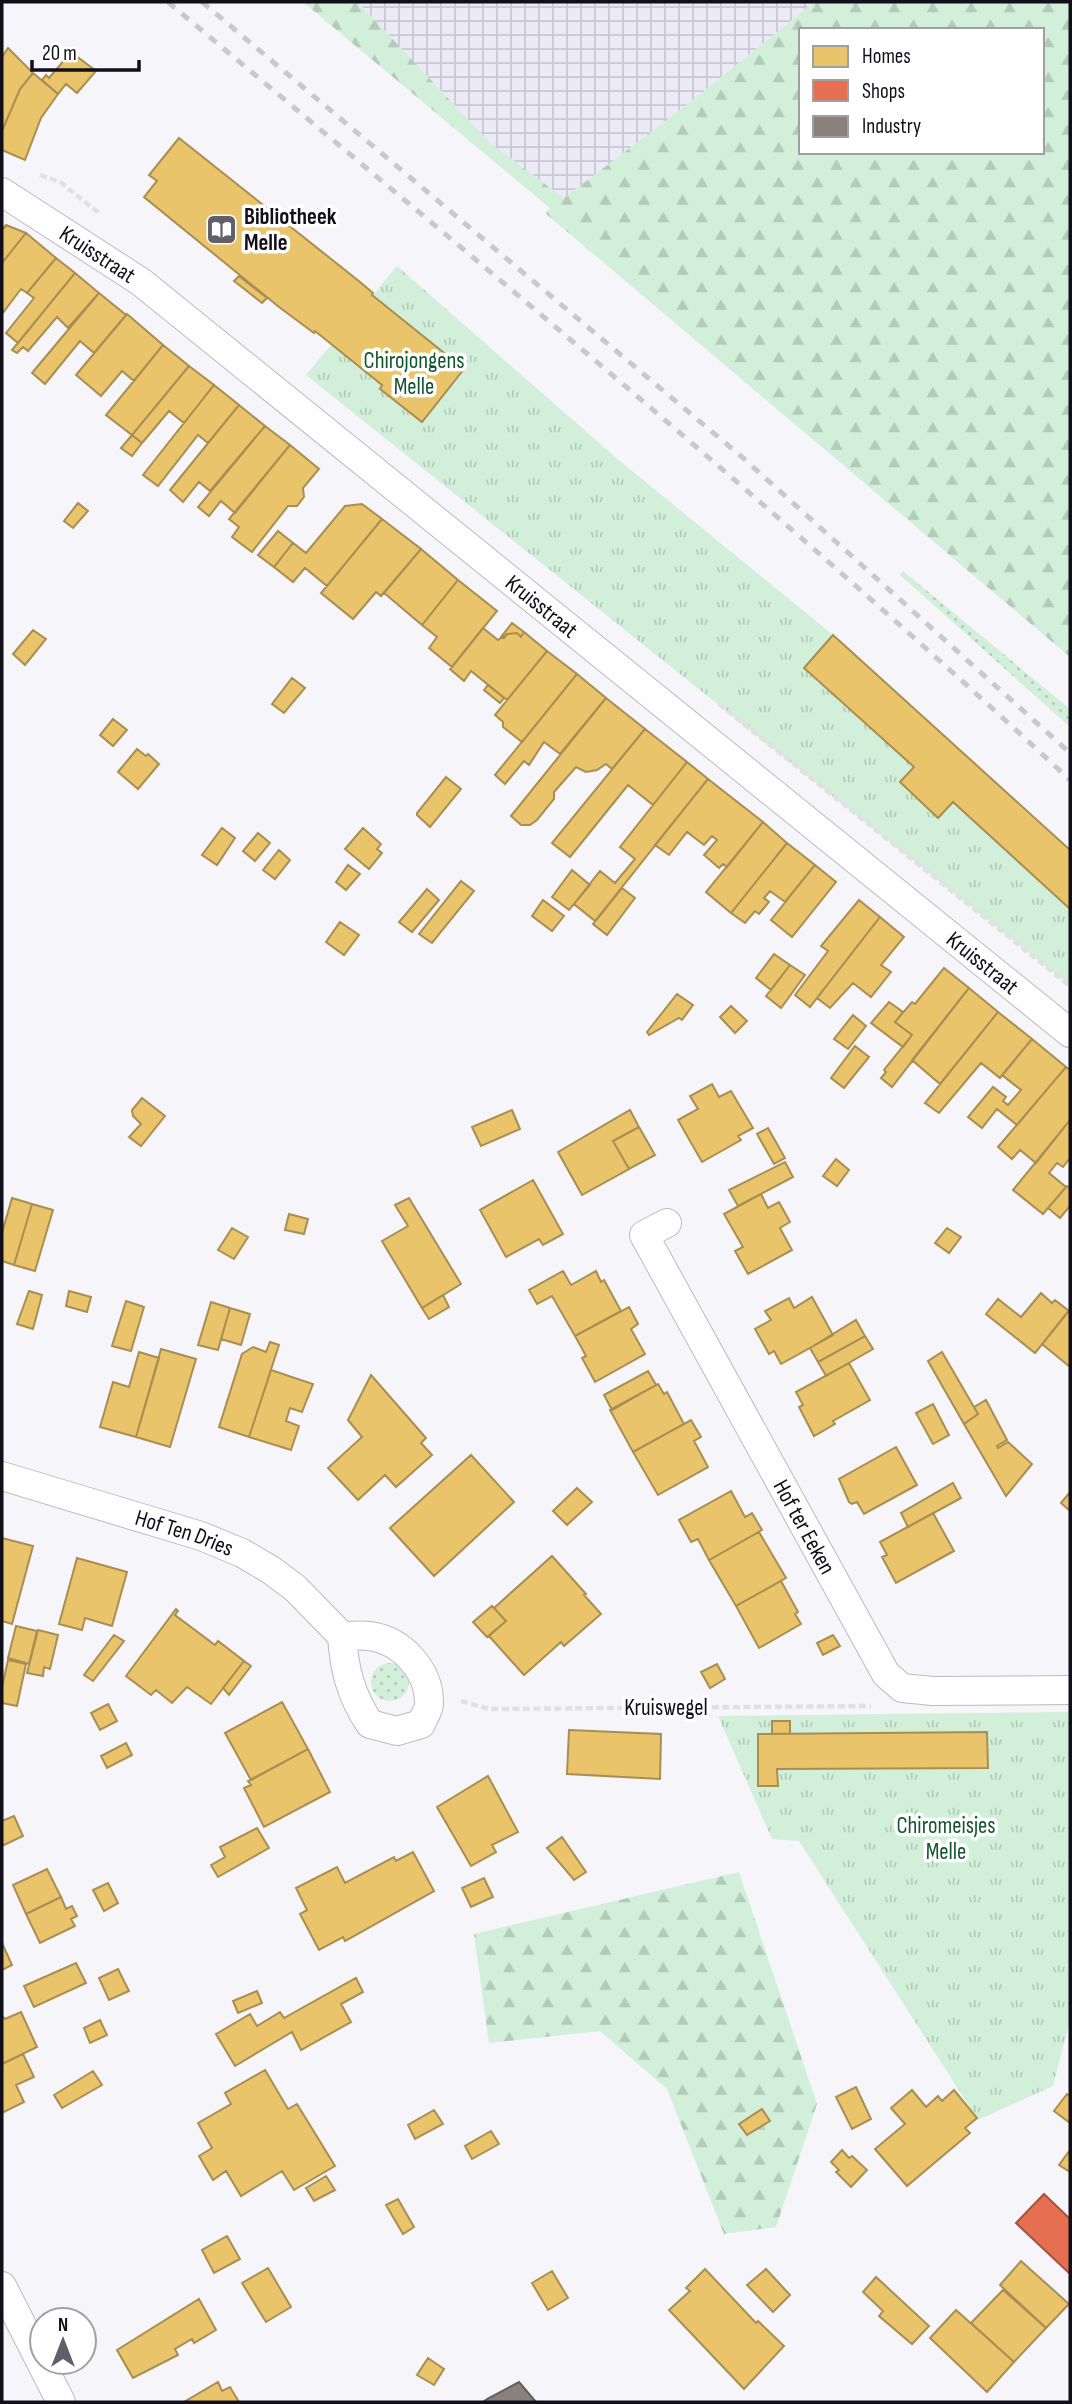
<svg xmlns="http://www.w3.org/2000/svg" width="1072" height="2404" font-family="'Sofia Sans Condensed',sans-serif">
  <style>
    .industrial { fill: url(#industrial-grid) }
    .grass { fill: url(#grass-dots) }
    .forest { fill: url(#forest-firs); fill-rule: evenodd }
    .park { fill: url(#park-tufts) }
    .homes { fill: #e9c46a; stroke: #a88e52; stroke-width: 2 }
    .shops { fill: #e76f51; stroke: #a75240; stroke-width: 2 }
    .industry { fill: #8a817c; stroke: #665f5f; stroke-width: 2 }
    .lines { fill: none; stroke-linecap: round; stroke-linejoin: round }
    .minor-casing { stroke: #bcbac2; stroke-width: 30 }
    .path { stroke: #e1e1e2; stroke-width: 4.5; stroke-dasharray: 7 3.5; stroke-linecap: butt }
    .minor { stroke: #fefefe; stroke-width: 28 }
    .rail { stroke: #c9c8ca; stroke-width: 5; stroke-dasharray: 9 9; stroke-linecap: butt }
    .labels { text-anchor: middle; stroke-width: 7; stroke-linejoin: round; paint-order: stroke }
    .poi-label { font-size: 23px; font-weight: bold; fill: #110f1a; stroke: #fff; text-anchor: start }
    .street-label { font-size: 23px; fill: #110f1a; stroke: #fff }
    .park-label { font-size: 23px; fill: #13552b; stroke: #fff }
  </style>
  <defs>
    <pattern id="industrial-grid" width="8" height="8" patternUnits="userSpaceOnUse" patternTransform="scale(1.75)"><rect width="8" height="8" fill="#eceaf6"/><path d="M0 4h8M4 0v8" fill="none" stroke="#c9c8d2"/></pattern>
    <pattern id="grass-dots" width="8" height="8" patternUnits="userSpaceOnUse" patternTransform="scale(1.75)"><rect width="8" height="8" fill="#d2efda"/><path d="M2 2h.1M6 6h.1" fill="none" stroke="#b3ccba" stroke-width="1.8" stroke-linecap="round"/></pattern>
    <pattern id="forest-firs" width="22" height="20" patternUnits="userSpaceOnUse" patternTransform="scale(1.75)"><rect width="22" height="20" fill="#d2efda"/><path d="M5 1l3.5 6h-7zM16 11l3.5 6h-7z" fill="#b3ccba"/></pattern>
    <pattern id="park-tufts" width="24" height="20" patternUnits="userSpaceOnUse" patternTransform="scale(1.75)"><rect width="24" height="20" fill="#d2efda"/><path d="M3 7l-1-3M5 7V3M7 7l1-3M15 17l-1-3M17 17v-4M19 17l1-3" fill="none" stroke="#b3ccba"/></pattern>
  </defs>
  <rect width="100%" height="100%" fill="#f6f5fa"/>
  <path class="industrial" d="M358,2h456l-116,94 -134,102 -73,-54z"/>
  <path class="grass" d="M903,571l167,138v18l-170,-152z
    M371 1682a19 19 0 1 1 38 0a19 19 0 1 1-38 0Z"/>
  <path class="forest" d="M303,2h55l133,142 73,54 134,-102 116,-94h256v655l-525,-444 5,-5zM801,30h241v122h-241z
    M739,1872l78,232 -41,123 -52,7 -57,-145 -67,-58 -111,12 -15,-109z"/>
  <path class="park" d="M397,266l224,196 212,173 237,215v136l-764,-611z
    M1070,1712v308l-17,66 -75,34 -179,-279 -27,-2 -54,-123z"/>
  <path class="homes" d="M8,48l25,25 -13,16 -18,42v-74z
    M71,52l25,19 -19,22 -11,-9 -8,10 -16,-14 4,-5 3,3z
    M33,73l25,21 -17,24 -16,42 -23,-10v-19l18,-42z
    M179,138l181,144 13,11 -1,2 92,74 -42,53 -42,-33 2,-4 -67,-54 -1,2 -35,-26 -135,-110 13,-16 -8,-6z
    M6,225l20,8 -24,30v-37l2,2z
    M26,233l30,25 -29,35 -6,-4 -19,25v-51z
    M56,258l19,15 -57,70 -12,-10 28,-35 -7,-5z
    M75,273l24,20 -31,35 -11,-11 -29,34 -5,-4 -6,6 -5,-3z
    M239,276l28,22 -5,5 -28,-22z
    M99,293l27,22 -32,38 -14,-12 -35,43 -13,-11z
    M127,314l36,31 -29,36 -12,-10 -21,25 -25,-21z
    M163,345l26,21 -57,69 -26,-20z
    M189,366l25,19 -30,38 -15,-12 -27,32 -10,-8z
    M214,385l25,20 -31,38 -10,-8 -40,51 -15,-11z
    M239,405l26,21 -55,65 -11,-9 -16,20 -13,-12z
    M265,426l25,19 -55,68 -14,-12 -12,15 -11,-9z
    M132,435l10,8 -10,13 -11,-8z
    M290,445l29,24 -16,19 1,9 -7,9h-9l-36,46 -20,-15 7,-10 -10,-8z
    M78,503l10,8 -15,17 -9,-7z
    M362,504l20,15 -55,67 -22,-18 -12,14 -19,-15 19,-24 13,10 39,-47z
    M382,519l39,30 -40,47 -5,-4 -23,27 -32,-26z
    M278,531l15,12 -19,24 -16,-12z
    M421,549l37,31 -36,45 -38,-32z
    M458,580l39,31 -45,56 -23,-19 8,-11 -15,-12z
    M512,623l12,9 -3,5 -4,-4 -10,1 -3,4 -3,-1z
    M483,628l15,12 9,-6 10,-1 4,4 3,-5 23,19 -40,49 -36,-29 -7,10 -14,-12z
    M33,630l13,9 -21,26 -12,-11z
    M833,635l237,215v59l-117,-107 -15,16 -38,-36 14,-15 -110,-99z
    M547,651l30,23 -55,68 -19,-15v-5l-8,-7z
    M577,674l29,24 -46,56 -16,-12 -15,23 -5,-4 -19,23 -10,-9z
    M292,678l13,10 -21,25 -12,-9z
    M488,685l16,13 -4,5 -16,-13z
    M606,698l39,31 -33,40 -6,-5 -9,6 -11,2 -10,-5 -22,25v7l-17,21 -7,5h-9l-10,-9z
    M113,719l14,11 -14,16 -13,-11z
    M645,729l42,33 -34,43 -25,-20 -58,72 -18,-14z
    M137,749l9,7 2,-2 11,10 -21,25 -20,-17z
    M687,762l21,17 -113,142 -21,-17 26,-33 15,12 20,-24 -15,-12z
    M446,777l15,12 -31,38 -13,-12v-2z
    M708,779l55,43 -36,45 -4,-3 -4,4 -15,-13 13,-15 -5,-4 -8,9 -17,-13 -18,23 -14,-10z
    M763,822l24,21 -56,70 -25,-21z
    M222,828l13,10 -18,27 -15,-10z
    M363,828l18,16 -4,5 5,4 -13,16 -24,-20z
    M258,833l12,10 -15,18 -12,-10z
    M787,843l28,22 -30,37 -15,-11 -6,7 5,4 -10,12 -4,-3 -10,12 -14,-10z
    M279,850l11,10 -15,19 -12,-9z
    M348,865l12,9 -14,16 -10,-8z
    M815,865l21,17 -44,55 -21,-17z
    M572,870l18,15 -21,25 -17,-13z
    M461,881l13,10 -42,52 -13,-9z
    M622,888l13,10 -28,37 -14,-11z
    M427,889l12,11 -27,32 -13,-10z
    M543,900l21,16 -12,15 -20,-15z
    M859,900l21,17 -70,90 -15,-12 33,-44 -7,-5z
    M880,917l24,20 -23,28 10,7 -20,25 -18,-14 -23,25 -13,-10z
    M340,922l19,13 -15,20 -18,-13z
    M774,954l16,11 -19,25 -15,-12z
    M790,965l15,10 -24,33 -15,-12z
    M944,968l25,20 -77,99 -11,-9 5,-6 -2,-2 28,-35 -17,-13 17,-20 3,2z
    M969,988l29,24 -58,72 -28,-24z
    M677,994l16,11 -11,15 -3,-2 -30,17 -2,-3z
    M889,1002l14,10 -8,10 17,13 -9,12 -32,-24z
    M731,1006l16,15 -12,12 -15,-16z
    M998,1012l34,27 -32,39 -19,-15 -42,50 -14,-10z
    M853,1015l13,11 -18,23 -14,-10z
    M1032,1039l34,28 -49,58 -20,-16 -15,19 -14,-11 25,-30 13,10 -3,4 5,4 13,-15 -19,-15z
    M855,1046l14,11 -25,31 -13,-10z
    M1066,1067l4,3v50l-34,43 -16,-13 -8,9 -14,-12z
    M712,1084l7,13 12,-6 22,37 -15,8 3,4 -39,22 -24,-42 20,-11 -8,-13z
    M142,1098l23,18 -24,30 -12,-9 12,-13 -8,-8 -1,-6z
    M512,1110l8,19 -39,17 -9,-19z
    M630,1110l9,17 -26,14 16,28 -47,26 -24,-43z
    M1070,1120v38l-7,9 -6,-4 -8,10 17,14 -23,27 -30,-24z
    M639,1127l16,28 -26,14 -16,-28z
    M768,1128l17,30 -11,6 -17,-30z
    M836,1159l13,11 -12,16 -14,-10z
    M785,1162l8,15 -55,29 -9,-16z
    M533,1180l30,54 -20,11 -4,-6 -33,18 -26,-47z
    M1067,1186l3,2v18l-10,12 -12,-10z
    M761,1194l7,14 11,-6 11,20 -10,6 12,22 -44,24 -13,-23 8,-4 -19,-33z
    M12,1198l20,6 -18,61 -12,-4v-28z
    M409,1198l52,86 -39,24 -40,-67 26,-15 -13,-21z
    M32,1204l21,6 -18,61 -21,-6z
    M289,1214l19,5 -4,15 -19,-4z
    M232,1228l16,9 -14,22 -16,-9z
    M947,1228l14,9 -12,16 -14,-10z
    M563,1271l8,14 25,-14 5,11 3,-2 17,31 -46,25 -23,-40 -15,8 -8,-14z
    M29,1291l13,4 -9,34 -16,-5z
    M69,1291l22,6 -4,15 -21,-6z
    M1041,1293l11,10 3,-3 14,11 -34,42 -49,-39 12,-15 23,18z
    M443,1295l6,12 -20,12 -7,-11z
    M812,1297l21,38 -52,29 -7,-13 -5,3 -14,-25 16,-9 -6,-9 24,-13 5,10z
    M126,1301l18,6 -13,44 -19,-5z
    M211,1302l19,6 -12,42 -20,-5z
    M629,1307l9,17 -7,5 14,25 -50,28 -13,-24 4,-2 -11,-20z
    M230,1308l20,6 -9,31 -20,-6z
    M1070,1309v58l-28,-23z
    M856,1320l9,16 -47,26 -8,-14z
    M865,1336l8,13 -47,27 -8,-14z
    M270,1342l9,3 -30,92 -30,-10 23,-73 11,-7 13,5z
    M161,1349l35,10 -26,88 -34,-10z
    M139,1352l20,6 -23,79 -36,-10 13,-45 16,5z
    M942,1352l36,62 -14,10 -36,-63z
    M849,1363l21,37 -37,21 2,3 -21,12 -15,-29 4,-2 -7,-13z
    M271,1370l42,14 -11,28 -12,-4 -4,13 13,5 -8,24 -42,-13z
    M648,1371l8,14 -44,25 -8,-15z
    M371,1375l55,63 -5,5 11,12 -36,32 -11,-12 -27,25 -30,-32 34,-31 -14,-17z
    M658,1384l6,10 3,-2 17,32 -51,28 -23,-42z
    M986,1400l21,40 -10,6 1,2 10,-6 24,22 -26,32 -42,-72 14,-10 -4,-7z
    M933,1404l16,31 -16,9 -17,-31z
    M691,1420l10,17 -7,4 14,26 -50,28 -25,-43z
    M896,1447l21,38 -53,29 -7,-12 -5,2 -3,-2 -10,-23z
    M471,1455l43,47 -80,74 -44,-48z
    M953,1483l8,15 -53,29 -7,-14z
    M577,1488l15,14 -25,23 -14,-14z
    M731,1491l14,26 7,-4 10,17 -53,30 -11,-21 -7,3 -12,-22z
    M1070,1492v19l-9,-8z
    M933,1513l21,38 -58,32 -14,-26 5,-2 -7,-13z
    M759,1532l27,46 -50,28 -27,-46z
    M2,1538l31,8 -21,78 -10,-3z
    M552,1556l34,38 -2,1 17,19 -37,32 -3,-4 -37,33 -35,-39 17,-15 -12,-13z
    M77,1558l50,14 -15,54 -27,-8 -3,12 -23,-6z
    M781,1581l17,31 -3,2 6,10 -42,24 -23,-42z
    M492,1606l14,15 -19,16 -14,-15z
    M176,1609l2,2 -3,4 40,30 3,-4 26,20 -33,43 -24,-17 -15,16 -16,-13 -5,5 -25,-19z
    M16,1626l21,5 -8,33 -21,-6z
    M38,1630l20,5 -8,34 -6,-2 -1,9 -16,-3z
    M114,1635l10,6 -31,40 -9,-6z
    M833,1635l7,11 -17,9 -6,-12z
    M8,1660l18,4 -9,42 -15,-3v-16z
    M244,1661l7,5 -22,29 -6,-7z
    M717,1664l8,15 -15,9 -9,-16z
    M282,1702l26,47 -57,31 -26,-47z
    M108,1704l9,17 -17,9 -9,-17z
    M772,1721h18v13h-18z
    M569,1730l92,4 -1,45 -93,-5z
    M987,1732l1,36 -211,1 1,17h-20v-52z
    M126,1743l6,12 -25,13 -6,-12z
    M308,1749l22,43 -66,35 -20,-39 7,-3 -3,-4z
    M488,1776l30,56 -26,13 4,7 -25,14 -34,-59z
    M14,1816l9,20 -21,10v-25z
    M257,1828l12,20 -51,29 -7,-12 14,-8 -5,-10z
    M562,1837l24,35 -12,8 -27,-32z
    M413,1852l21,39 -89,50 -2,-4 -24,13 -19,-36 7,-4 -11,-22 41,-21 8,16 49,-26 2,4z
    M47,1869l14,28 -35,17 -13,-29z
    M484,1878l9,19 -22,10 -9,-19z
    M108,1883l10,20 -14,8 -11,-21z
    M61,1897l5,12 6,-3 5,10 -6,3 4,7 -35,17 -14,-29z
    M2,1943l10,22 -10,5z
    M76,1963l10,20 -52,24 -10,-21z
    M118,1969l11,22 -20,9 -10,-22z
    M356,1978l7,14 -22,12 10,18 -50,28 -9,-18 -57,34 -19,-32 34,-20 7,12 23,-14 4,6z
    M257,1991l5,12 -24,10 -5,-12z
    M21,2012l16,35 -35,17v-48l3,3z
    M100,2020l7,15 -17,8 -6,-15z
    M23,2054l11,23 -18,8 8,17 -22,11v-49z
    M265,2070l23,39 9,-5 38,62 -41,24 -12,-19 -41,25 -15,-25 -13,9 -14,-24 13,-8 -14,-25 33,-19 -6,-11z
    M93,2071l9,14 -40,23 -8,-13z
    M856,2087l15,32 -19,10 -16,-32z
    M912,2090l14,17 12,-11 4,5 12,-11 23,28 -12,10 5,5 -63,53 -32,-37 30,-25 -14,-16z
    M1067,2094l3,2v27l-16,-12z
    M762,2109l8,12 -23,14 -8,-11z
    M434,2110l9,14 -28,15 -7,-14z
    M491,2131l8,13 -27,15 -7,-13z
    M842,2150l7,8 3,-2 15,14 -16,17 -15,-15 3,-2 -8,-8z
    M1070,2150v22l-11,-7z
    M326,2176l9,14 -21,11 -8,-13z
    M398,2199l16,28 -11,7 -17,-29z
    M227,2236l13,23 -26,14 -12,-23z
    M1021,2261l48,43 -23,24 -46,-43z
    M268,2268l23,39 -25,15 -24,-39z
    M705,2269l51,54 2,-2 26,25 -40,43 -75,-79 21,-19 -4,-3z
    M766,2269l24,26 -17,17 -26,-27z
    M552,2271l16,27 -20,12 -16,-27z
    M876,2277l53,49 -17,18 -33,-28 4,-5 -20,-19z
    M1003,2290l43,38 -32,34 -43,-39z
    M199,2299l17,31 -22,13 -2,-4 -17,10 3,6 -45,23 -16,-28z
    M956,2310l58,52 -27,30 -57,-54z
    M428,2358l16,11 -10,16 -17,-10z
    M218,2382l4,9 8,-4 9,15h-55z"/>
  <path class="shops" d="M1044,2194l26,25v55l-54,-51z"/>
  <path class="industry" d="M519,2382l17,20h-53l4,-3z"/>
  <g class="lines">
    <defs>
      <g id="minor">
        <path id="s1" d="M2,192l139,90 929,751"/>
        <path id="s2" d="M667,1223l-23,12 242,439 16,14 31,3 137,-1"/>
        <path id="s3" d="M2,1476l199,60 41,17 29,17 24,18 47,48c2,33 9,60 28,88l27,7 24,-7c2,-6 8,-14 8,-20 1,-33 -27,-64 -60,-68 -8,-1 -18,0 -27,0"/>
        <path d="M2,2286l59,116"/>
      </g>
    </defs>
    <use href="#minor" class="minor-casing"/>
    <path class="path" d="M40,175l20,7 40,32
      M719,704l351,282
      M461,1701l28,8 382,-3"/>
    <use href="#minor" class="minor"/>
    <path class="rail" d="M168,2c304,255 611,507 902,778
      M202,2l540,455 328,296"/>
  </g>
  <defs>
    <symbol id="library-square" viewBox="-11 -11 22 22"><rect x="-9" y="-9" width="18" height="18" rx="4" fill="#616068" stroke="#fff"/><path d="M-6-4Q-3-5.5-.7-3.5V5Q-3 3-6 4ZM6-4Q3-5.5 .7-3.5V5Q3 3 6 4Z" fill="#fff"/></symbol>
  </defs>
  <g fill-rule="evenodd">
    <use href="#library-square" x="204" y="212" width="35" height="35"/>
  </g>
  <g class="labels">
    <g class="poi-label">
      <text x="244" y="224">Bibliotheek<tspan x="244" dy="26">Melle</tspan></text>
    </g>
    <g class="street-label">
      <text dy="8" stroke="none"><textPath href="#s1" startOffset="114">Kruisstraat</textPath></text>
      <text dy="8" stroke="none"><textPath href="#s1" startOffset="681">Kruisstraat</textPath></text>
      <text dy="8" stroke="none"><textPath href="#s1" startOffset="1248">Kruisstraat</textPath></text>
      <text dy="8" stroke="none"><textPath href="#s2" startOffset="359">Hof ter Eeken</textPath></text>
      <text dy="8" stroke="none"><textPath href="#s3" startOffset="191">Hof Ten Dries</textPath></text>
      <text x="666" y="1715">Kruiswegel</text>
    </g>
    <g class="park-label">
      <text x="414" y="368">Chirojongens<tspan x="414" dy="26">Melle</tspan></text>
      <text x="946" y="1833">Chiromeisjes<tspan x="946" dy="26">Melle</tspan></text>
    </g>
  </g>
  <rect width="1072" height="2404" fill="none" stroke="#110f1a" stroke-width="7"/>
  <rect x="799" y="28" width="245" height="126" fill="#ffffff" stroke="#a09fa3" stroke-width="2"/>
  <rect x="813" y="46" width="35" height="21" fill="#e9c46a" stroke="#a09fa3" stroke-width="2"/>
  <text x="862" y="63" font-size="21" fill="#110f1a">Homes</text>
  <rect x="813" y="80" width="35" height="21" fill="#e76f51" stroke="#a09fa3" stroke-width="2"/>
  <text x="862" y="98" font-size="21" fill="#110f1a">Shops</text>
  <rect x="813" y="116" width="35" height="21" fill="#8a817c" stroke="#a09fa3" stroke-width="2"/>
  <text x="862" y="133" font-size="21" fill="#110f1a">Industry</text>
  <g transform="translate(63 2341)"><circle r="33" fill="#ffffff" stroke="#a09fa3" stroke-width="2"/>
  <path d="M0-5L12 26L0 18L-12 26Z" fill="#616068"/>
  <text y="-10" font-size="19" font-weight="bold" text-anchor="middle" fill="#110f1a">N</text>
  </g>
  <path d="M32 60v10h107v-10" fill="none" stroke="#110f1a" stroke-width="3.5"/>
  <text x="42" y="60" font-size="21" fill="#110f1a" stroke="#ffffff" stroke-width="5" paint-order="stroke">20 m</text>
</svg>
